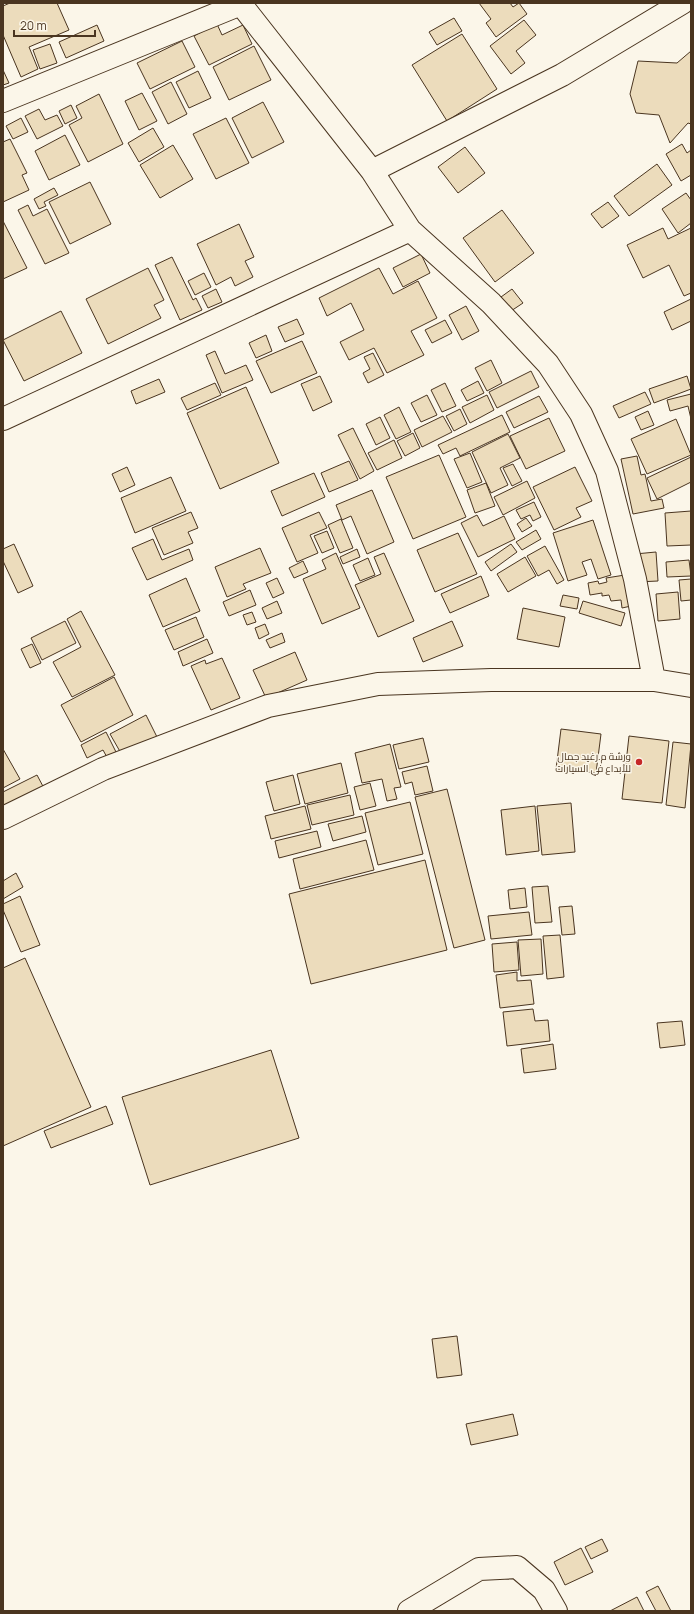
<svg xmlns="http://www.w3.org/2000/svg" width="694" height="1614" font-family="Manrope,Cairo,sans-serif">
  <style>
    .building { fill: #ecdcbc; stroke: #4a3520 }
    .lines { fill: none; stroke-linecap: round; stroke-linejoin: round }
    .minor-casing { stroke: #4a3520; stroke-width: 24 }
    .minor { stroke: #fbf6e9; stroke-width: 22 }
    .poi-dot { fill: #c62828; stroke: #fbf6e9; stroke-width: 1.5 }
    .labels { text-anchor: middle; stroke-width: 3; stroke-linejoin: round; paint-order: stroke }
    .poi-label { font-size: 10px; fill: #4a3520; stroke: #fbf6e9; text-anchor: end }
  </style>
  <rect width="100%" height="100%" fill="#fbf6e9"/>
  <path class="building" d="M10,3h47l12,27 -40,17 9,22 -17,8 -18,-42v-29z
    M479,3h31l3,4 6,-4 8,11 -31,23 -10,-14 5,-4z
    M454,18l8,13 -25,14 -8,-13z
    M524,20l12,15 -20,16 9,12 -14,11 -21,-28z
    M217,24l5,11 21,-10 9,19 -43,21 -15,-29z
    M97,25l7,16 -38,17 -7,-16z
    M462,34l35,55 -50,32 -35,-56z
    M182,41l13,26 -45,22 -13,-26z
    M50,44l7,19 -17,6 -7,-19z
    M254,46l17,34 -42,20 -16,-33z
    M691,51v73l-3,-1 -18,20 -11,-28 -23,-2 -6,-19 8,-33 39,2z
    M3,70l6,13 -6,2z
    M198,71l13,27 -22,10 -13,-26z
    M171,82l16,32 -19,10 -16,-32z
    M142,93l15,28 -18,9 -14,-29z
    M99,94l24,50 -35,18 -19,-37 13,-7 -6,-12z
    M263,102l21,40 -32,16 -20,-40z
    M71,105l6,13 -12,6 -6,-13z
    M39,109l6,11 12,-5 6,11 -26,13 -12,-23z
    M21,118l7,14 -15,7 -7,-13z
    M226,118l23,45 -33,16 -23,-45z
    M153,128l11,19 -25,15 -11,-19z
    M65,135l15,30 -31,15 -14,-29z
    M10,139l17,34 -5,2 7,15 -26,12v-60z
    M682,144l5,9 4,-3v25l-10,6 -15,-27z
    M173,145l20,34 -33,19 -20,-33z
    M465,147l20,26 -27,20 -20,-26z
    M657,164l15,21 -43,31 -15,-20z
    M90,182l21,42 -41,20 -21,-42z
    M54,188l4,7 -14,7 2,4 -7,3 -5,-10z
    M686,193l5,7v23l-13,10 -16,-24z
    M608,202l11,14 -17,12 -11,-14z
    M28,205l5,11 14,-7 22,44 -24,11 -27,-54z
    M502,210l32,43 -39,29 -32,-44z
    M3,221l24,47 -24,11z
    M239,224l15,33 -9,4 8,16 -18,9 -4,-9 -15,8 -19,-41z
    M663,228l5,11 23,-11v65l-7,3 -15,-31 -26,13 -16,-33z
    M421,254l9,19 -27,14 -10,-19z
    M172,257l21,43 3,-2 6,12 -22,10 -25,-55z
    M148,268l16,32 -10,5 7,13 -53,26 -22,-45z
    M379,268l14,26 25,-13 19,37 -26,13 13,24 -37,18 -13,-25 -25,12 -9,-18 24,-12 -13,-27 -24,13 -8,-18z
    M204,273l7,14 -16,8 -7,-14z
    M216,289l6,13 -14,6 -6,-12z
    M512,289l11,14 -12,8 -10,-14z
    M691,299v22l-19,9 -8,-18z
    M466,306l13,25 -17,9 -13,-25z
    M61,311l21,42 -58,28 -21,-41z
    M297,319l7,15 -19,8 -7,-15z
    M445,320l7,13 -20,10 -7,-13z
    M266,335l6,16 -16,7 -7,-15z
    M302,341l15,32 -46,20 -15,-32z
    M215,351l10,23 21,-9 7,15 -31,13 -16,-38z
    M373,353l11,22 -16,8 -5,-10 7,-4 -6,-12z
    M491,360l11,23 -15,8 -12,-23z
    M531,371l8,16 -42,21 -8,-16z
    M320,376l12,26 -19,9 -12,-27z
    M687,376l4,13 -37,14 -5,-14z
    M159,379l6,13 -29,12 -5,-13z
    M478,381l6,12 -17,8 -6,-11z
    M215,383l6,12 -34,15 -6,-12z
    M445,383l11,23 -14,6 -11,-22z
    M246,387l33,76 -59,26 -33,-76z
    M645,392l6,12 -32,14 -6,-12z
    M691,394v25l-3,-13 -18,5 -3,-11z
    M427,395l10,20 -16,7 -10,-19z
    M487,395l7,15 -24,13 -8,-16z
    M539,396l9,16 -34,16 -8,-16z
    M399,407l12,25 -15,7 -12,-24z
    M460,409l7,15 -13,7 -8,-15z
    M648,411l6,14 -13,5 -6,-13z
    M502,415l8,17 -50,24 -4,-8 -13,6 -5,-9z
    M443,416l9,16 -30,15 -8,-17z
    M380,417l10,21 -14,7 -10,-21z
    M549,418l16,33 -39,18 -16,-33z
    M676,419l15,36 -44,19 -16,-35z
    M353,428l21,43 -14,8 -22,-44z
    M413,433l7,15 -15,8 -8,-15z
    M508,434l12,24 -20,10 8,17 -17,8 -19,-41z
    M394,440l8,18 -25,12 -9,-17z
    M470,453l12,29 -15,6 -13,-29z
    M439,455l27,62 -53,22 -27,-62z
    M637,456l4,19 4,-1 6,27 11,-2 2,9 -31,6 -12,-55z
    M691,457v25l-34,17 -10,-21z
    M349,461l9,19 -29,12 -8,-19z
    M513,464l9,17 -10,5 -9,-18z
    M127,467l8,18 -15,7 -8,-18z
    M575,467l17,34 -16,7 5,9 -27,13 -21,-43z
    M314,473l11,24 -43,19 -11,-25z
    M171,477l15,34 -51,22 -14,-35z
    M527,481l8,17 -32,17 -9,-18z
    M486,483l9,23 -20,7 -8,-23z
    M372,490l22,52 -27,12 -16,-38 -9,4 -6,-15z
    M534,502l7,15 -8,4 -3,-6 -9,4 -5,-9z
    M691,511v34l-24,1 -2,-33z
    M191,512l7,16 -10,4 5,11 -29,12 -12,-27z
    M319,512l8,16 -17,7 8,18 -21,9 -15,-34z
    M477,515l6,11 21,-10 11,23 -37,18 -17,-34z
    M526,518l6,8 -10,6 -5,-8z
    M341,519l12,29 -13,5 -12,-28z
    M593,520l18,55 -13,4 -7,-20 -9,3 5,13 -19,6 -15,-48z
    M536,530l5,9 -19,11 -6,-8z
    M327,531l7,17 -12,5 -8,-17z
    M458,533l19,41 -42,18 -18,-42z
    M153,539l9,21 27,-11 4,11 -46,20 -15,-32z
    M14,544l19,42 -15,7 -15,-32v-12z
    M511,544l6,8 -26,19 -6,-9z
    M545,546l19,34 -7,4 -8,-14 -11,6 -11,-20z
    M260,548l11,25 -28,11 3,5 -19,8 -12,-30z
    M357,549l3,8 -17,7 -3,-7z
    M656,552l2,29 -21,1 -2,-28z
    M336,553l24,55 -38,16 -19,-45 23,-10 -4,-9z
    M384,553l30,68 -36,16 -23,-52 26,-11 -7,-17z
    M525,557l11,19 -28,16 -11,-18z
    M368,558l7,17 -15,6 -7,-16z
    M689,560l2,16 -24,1 -1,-15z
    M303,561l5,11 -14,6 -5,-10z
    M625,575l6,31 -9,2 -1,-8 -10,1 -2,-6 -7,1v-3l-12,2 -2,-12 10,-2 1,3 8,-2 -1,-4z
    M481,576l8,20 -39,17 -9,-19z
    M186,578l14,33 -37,16 -14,-32z
    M277,578l7,15 -11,5 -7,-15z
    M691,579v21l-10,1 -2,-21z
    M250,590l6,15 -27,11 -6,-14z
    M678,592l2,27 -22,2 -2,-27z
    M563,595l16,3 -2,11 -17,-3z
    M277,601l5,12 -15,6 -5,-11z
    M583,601l42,12 -4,13 -42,-13z
    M523,608l42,9 -6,30 -42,-8z
    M81,611l34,64 -43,22 -19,-35 28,-15 -14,-28z
    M252,612l4,10 -9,3 -4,-10z
    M196,617l8,20 -30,13 -9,-20z
    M65,621l11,22 -34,17 -11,-22z
    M452,621l11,25 -40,16 -10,-24z
    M265,624l4,10 -10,5 -4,-11z
    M282,633l3,9 -15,6 -4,-8z
    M207,639l6,14 -30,13 -5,-14z
    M32,644l9,19 -11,5 -9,-19z
    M295,652l12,28 -41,18 -13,-28z
    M222,658l18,40 -29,12 -20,-44 14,-6 1,4z
    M114,677l19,38 -52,27 -20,-37z
    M146,715l11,22 -35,18 -12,-21z
    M561,729l40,5 -5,39 -40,-4z
    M106,732l12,24 -9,5 -6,-11 -16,8 -6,-13z
    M629,736l40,5 -7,62 -40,-4z
    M423,738l6,24 -30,7 -6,-24z
    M673,742l18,2 -6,64 -19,-3z
    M390,744l11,43 -7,1 3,11 -10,2 -5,-22 -20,4 -7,-30z
    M3,749l17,30 -17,9z
    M341,763l7,30 -43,11 -8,-30z
    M427,766l6,25 -18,4 -3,-13 -7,2 -3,-12z
    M37,775l9,17 -39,20 -4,-9v-11z
    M293,775l7,29 -26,7 -8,-29z
    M370,783l6,23 -16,4 -6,-23z
    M447,789l38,151 -31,8 -39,-151z
    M350,795l4,20 -42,10 -5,-20z
    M410,802l13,52 -45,11 -13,-52z
    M571,803l4,49 -33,3 -5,-49z
    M305,806l6,23 -40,10 -6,-23z
    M535,806l4,45 -33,4 -5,-45z
    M362,816l4,16 -33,9 -5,-17z
    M317,831l4,16 -42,11 -4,-17z
    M366,840l8,30 -74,19 -7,-30z
    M425,860l22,90 -136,34 -22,-90z
    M16,873l7,14 -20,12v-18z
    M548,886l4,36 -17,1 -3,-36z
    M525,888l2,19 -17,2 -2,-19z
    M20,896l20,49 -19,7 -18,-42v-6z
    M572,906l3,28 -13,1 -3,-28z
    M529,912l3,23 -41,4 -3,-23z
    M560,935l4,42 -17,2 -4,-43z
    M541,939l2,35 -22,2 -3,-36z
    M517,942l2,28 -25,2 -2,-28z
    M25,958l66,149 -88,39v-178z
    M517,972v9l14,-1 3,24 -34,4 -4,-33z
    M533,1009l2,12 13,-1 2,21 -43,5 -4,-34z
    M682,1021l3,24 -25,3 -3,-25z
    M553,1044l3,25 -32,4 -3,-24z
    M271,1050l28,88 -149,47 -28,-88z
    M106,1106l7,18 -62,24 -7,-17z
    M457,1336l5,39 -25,3 -5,-39z
    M513,1414l5,21 -47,10 -5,-21z
    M602,1539l6,12 -17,8 -6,-12z
    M581,1548l12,24 -28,13 -11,-23z
    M658,1586l13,25h-15l-10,-19z
    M637,1597l7,14h-34z"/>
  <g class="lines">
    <defs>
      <path id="minor" d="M240,3l132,168
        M3,101l238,-97
        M3,419l407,-189
        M654,680l-19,-101 -28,-108 -26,-57 -33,-50 -57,-61 -81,-73 -38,-59 190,-96 120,-72
        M3,818l100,-49 165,-63 110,-22 113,-4h163l37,6
        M409,1611l70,-42 38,-2 27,23 12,21"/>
    </defs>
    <use href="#minor" class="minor-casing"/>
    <use href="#minor" class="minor"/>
  </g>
  <circle class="poi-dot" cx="639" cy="762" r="4"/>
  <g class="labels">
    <g class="poi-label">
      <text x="631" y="760">ورشة م.رغيد جمال<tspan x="631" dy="12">للأبداع في السيارات</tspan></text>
    </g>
  </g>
  <rect width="694" height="1614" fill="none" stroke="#4a3520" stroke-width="8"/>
  <path d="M14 30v6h81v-6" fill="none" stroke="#4a3520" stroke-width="2"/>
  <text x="20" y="30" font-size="12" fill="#4a3520" stroke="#fbf6e9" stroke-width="3" paint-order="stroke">20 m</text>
</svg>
